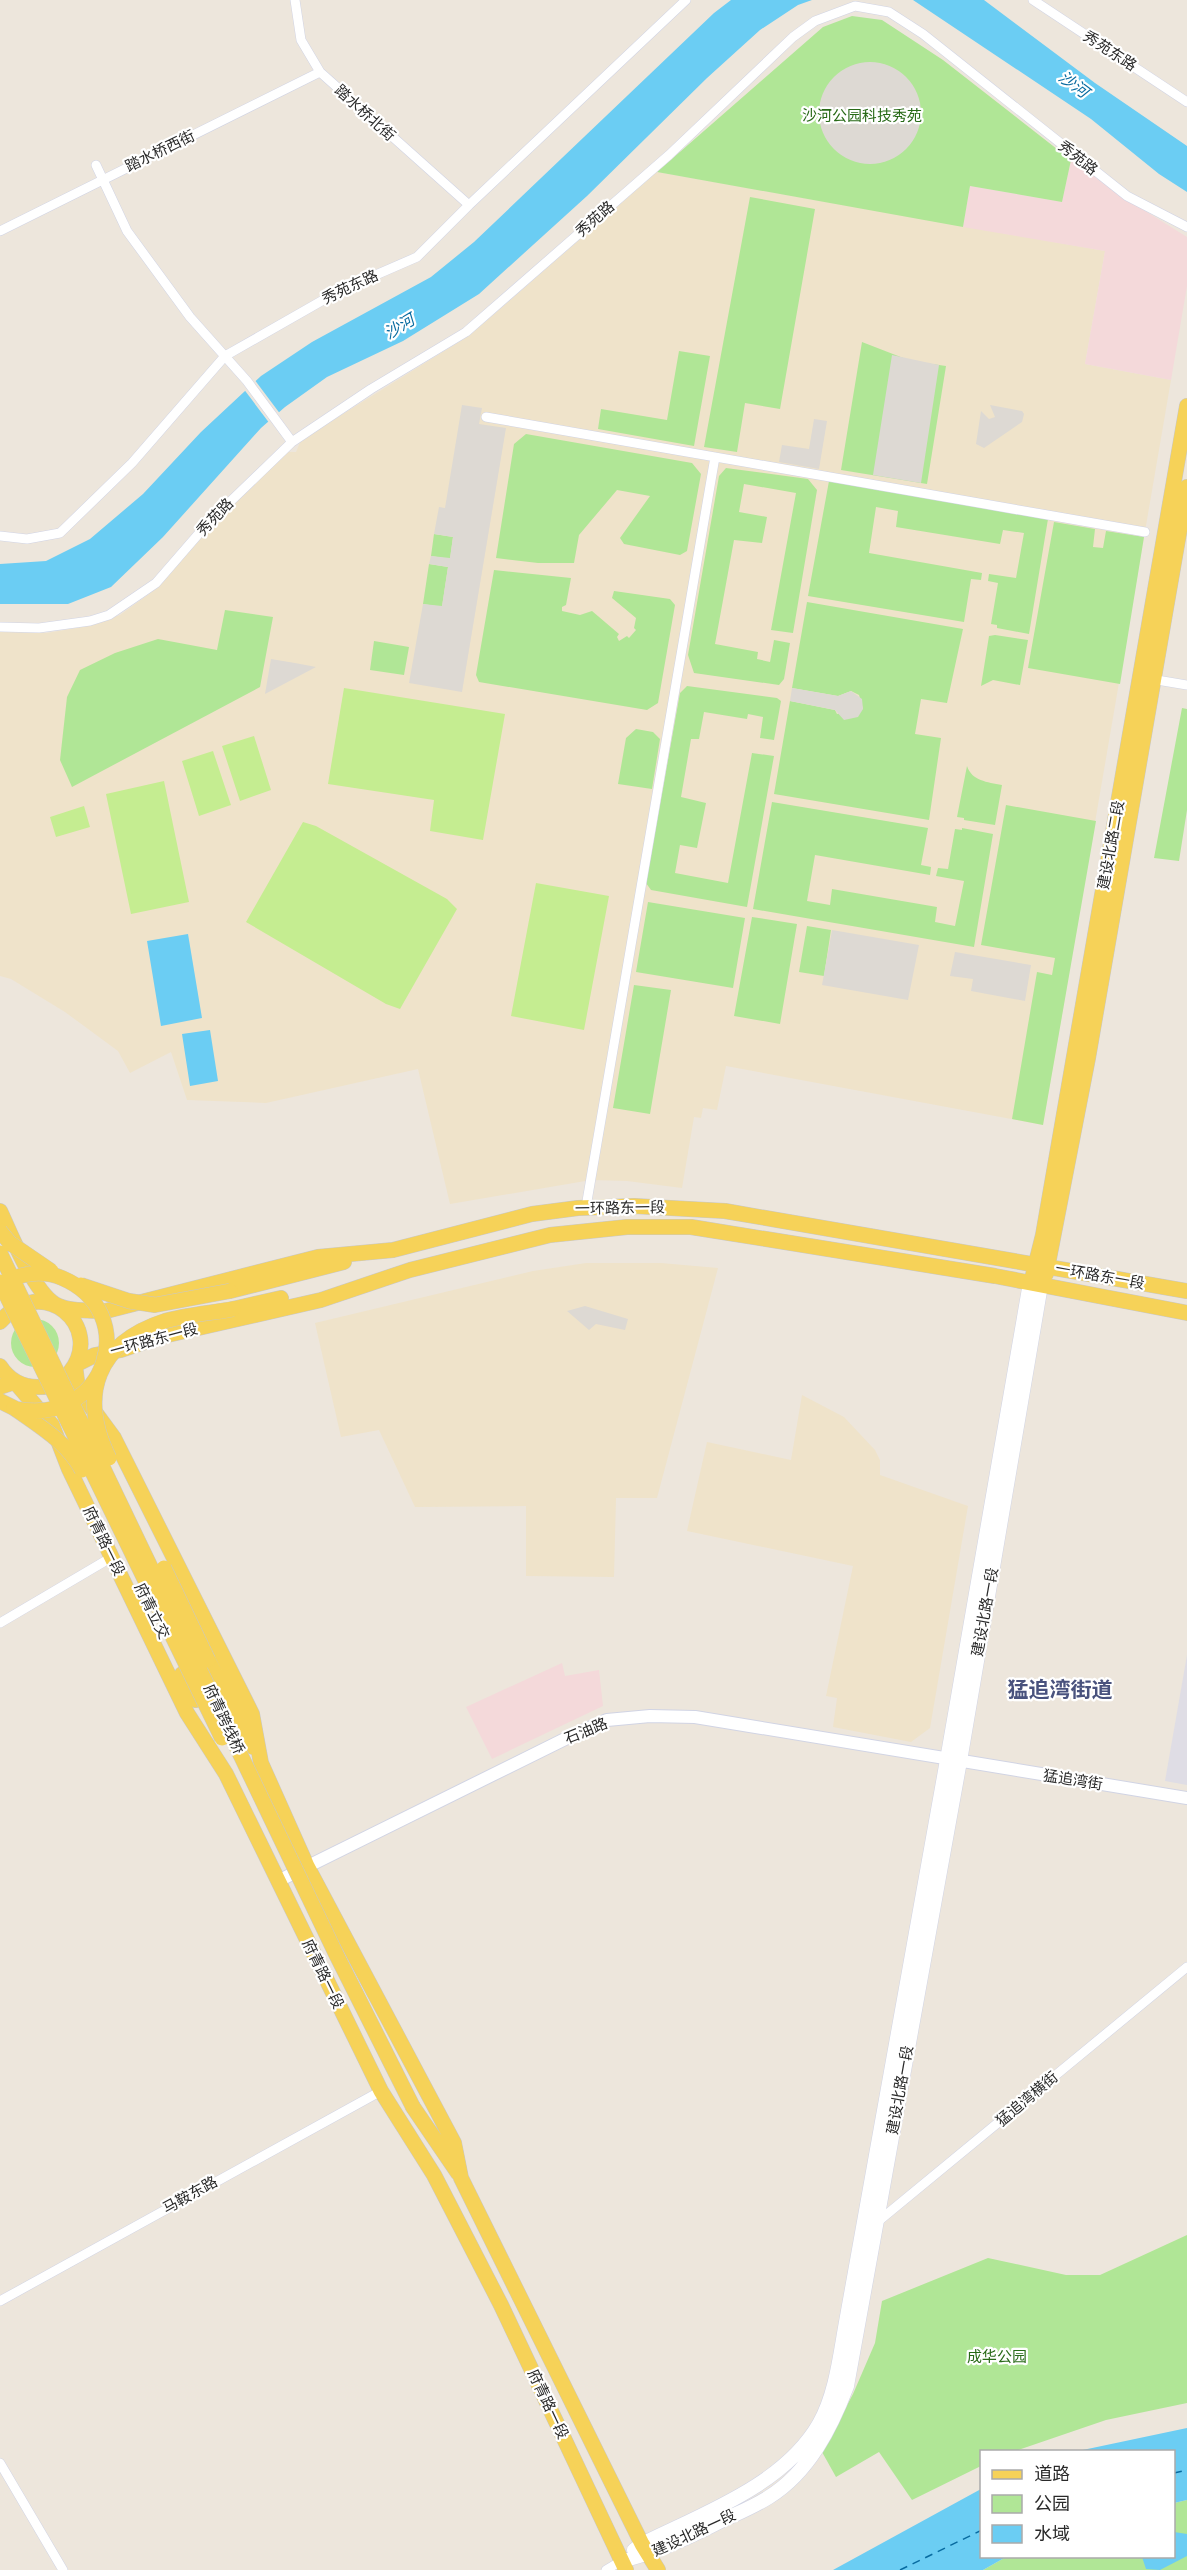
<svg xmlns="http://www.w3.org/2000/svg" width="1187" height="2570" font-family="'Titillium Web','Noto Sans SC',sans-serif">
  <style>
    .industrial { fill: #dfdde5 }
    .education { fill: #efe3ca }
    .medical { fill: #f4d9da }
    .green { fill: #b0e696 }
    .pitch { fill: #c5ed91 }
    .plaza { fill: #ddd9d3 }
    .water { fill: #6bcdf3 }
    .pier { fill: #ede6dc }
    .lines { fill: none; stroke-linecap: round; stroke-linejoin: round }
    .ferry { stroke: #086ba0; stroke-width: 1.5; stroke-dasharray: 8 6; stroke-linecap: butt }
    .minor-casing { stroke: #d1d4e4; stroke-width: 10 }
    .tertiary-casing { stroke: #d1d4e4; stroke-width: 14 }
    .secondary-casing { stroke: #d1d4e4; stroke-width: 15 }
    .primary-casing { stroke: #c8c8c8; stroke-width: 16 }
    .minor { stroke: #fff; stroke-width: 9 }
    .tertiary { stroke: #fff; stroke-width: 12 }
    .secondary { stroke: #fff; stroke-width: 14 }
    .primary { stroke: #f6d258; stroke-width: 15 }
    .primary-bridge-casing { stroke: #c8c8c8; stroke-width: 16; stroke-linecap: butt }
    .primary-bridge { stroke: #f6d258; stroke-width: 15 }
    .labels { text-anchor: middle; stroke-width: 4.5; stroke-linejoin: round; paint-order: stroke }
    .street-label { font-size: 15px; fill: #2a2a2a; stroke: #fff }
    .park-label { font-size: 15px; fill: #286a17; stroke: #fff }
    .water-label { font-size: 16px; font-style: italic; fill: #086ba0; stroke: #fff }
    .district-label { font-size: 21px; font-weight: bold; fill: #49527d; stroke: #fff }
  </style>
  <rect width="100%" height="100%" fill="#ede6dc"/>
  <path class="industrial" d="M1187,1655v130l-22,-4z"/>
  <path class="education" d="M657,172l448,79 -20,113 86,16 -128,745 -317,-59 -9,44 -14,-2 -2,10 -7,-1 -12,71 -55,-7 -36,-1 -141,24 -32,-135 -152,34 -79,-3 -16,-48 -41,21 -12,-22 -53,-39 -54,-33 -11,-3v-344l47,1 41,-7 32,-11 29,-21 54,-60 85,-82h8l5,-12 169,-105z
    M586,1263h75l57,5 -61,230h-41l-2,79 -88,-1v-70l-111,1 -36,-77 -38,7 -26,-114 218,-52z
    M802,1395l42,22 31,33 5,10v15l88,31 -38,222 -19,14 -78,-15 4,-29 -11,-2 27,-130 -166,-35 20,-89 84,18z"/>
  <path class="medical" d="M1071,160l55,39 61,38v49l-16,94 -86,-16 20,-113 -142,-24 7,-41 92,16z
    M562,1663l3,13 34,-6 4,36 -111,53 -26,-52z"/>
  <path class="green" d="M852,16l30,4 61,40 128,100 -9,42 -92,-16 -7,41 -306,-55 166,-145z
    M750,197l65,12 -35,200 -35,-6 -8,49 -33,-5z
    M862,342l49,19 35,5 -19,118 -86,-14z
    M679,351l31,5 -16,90 -96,-17 3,-20 66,11z
    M526,434l166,29 9,11 -14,77 -7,4 -56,-11 -4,-6 30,-42 -33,-6 -38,45 -5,28h-36l-42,-5 18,-114z
    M726,468l82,11 9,11 -24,143 -22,-3 25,-137 -52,-9 -5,28 28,5 -5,26 -28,-3 -19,104 43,8 -1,7 13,3 4,-22 16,3 -6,36 -5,6 -85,-12 -6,-18 31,-179z
    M829,481l219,38 -19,115 -32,-6v-3l-6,-1 7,-41 -10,-2 1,-7 27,4 8,-45 -21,-3 -3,14 -104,-17 2,-16 -22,-4 -7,46 113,20 -1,7 -10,-1 -7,43 -156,-26z
    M1054,522l41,7 -2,18 10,1 3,-17 38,6 -24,147 -92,-16z
    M434,534l19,3 -3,22 -19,-3z
    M429,564l19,3 -6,40 -19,-3z
    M494,570l77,8 -5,27 -4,2v4l18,4 12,-4 27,23 -2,3 2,4 8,-5 2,2 7,-8 -2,-2 2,-10 -24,-20 2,-7 56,8 5,6 -17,98 -11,7 -168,-28 -3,-7z
    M807,602l156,27 -16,74 -26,-4 -6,35 26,4 -12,82 -155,-26 16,-93 45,9 2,4 26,-5 -4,-14 -8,-4 -13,5 -46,-8z
    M225,610l48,7 -13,70 -188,100 -12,-27 7,-63 13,-27 35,-17 43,-14 59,11z
    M995,635l33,5 -8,45 -27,-5 -12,6 8,-50z
    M374,641l35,6 -5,28 -34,-5z
    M687,686l90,12 4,3 -7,39 -14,-2 3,-21 -15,-3 -1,5 -43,-7 -5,27h-8l-10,58 25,6 -9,45 -17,-3 -5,28 53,10 24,-130 22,3 -27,151 -96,-17 -5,-7 34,-190z
    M1182,708l5,1v101l-8,51 -25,-3z
    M636,729l17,3 7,7 -8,50 -34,-5 8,-46z
    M967,766c5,15 20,16 35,19l-7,40 -31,-5v-2l-7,-1z
    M772,802l156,26 -7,37 10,2 -1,8 -115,-20 -8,46 23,4 2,-16 105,18 -2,15 20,4 9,-45 -28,-5 2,-8 10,1 7,-40 7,1v-2l31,6 -19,113 -221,-38z
    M1006,805l90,16 -53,304 -31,-6 25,-147 15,3 3,-17 -74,-13z
    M648,902l97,16 -12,70 -97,-16z
    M752,917l45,7 -17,100 -46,-8z
    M807,926l24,4 -7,46 -25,-4z
    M634,985l37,5 -21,124 -37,-6z
    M11 1343a24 24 0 1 1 48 0a24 24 0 1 1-48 0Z
    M1187,2235v168l-81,17 -91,31 -33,1 -1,14 -69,34 -33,-48 -43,25 -14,-25 31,-58 22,-51 7,-42 106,-43 78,17h34z
    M1187,2500v70h-204l23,-13 168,-1v-53z"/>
  <path class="pitch" d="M344,688l161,26 -22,126 -53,-9 4,-31 -106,-16z
    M254,736l17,54 -31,11 -18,-55z
    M213,751l18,54 -32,11 -17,-55z
    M164,781l25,121 -58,12 -25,-120z
    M84,806l6,21 -34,10 -6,-20z
    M303,822l13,4 131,73 10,10 -57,100 -14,-5 -140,-82z
    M536,883l73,13 -25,134 -73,-14z"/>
  <path class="plaza" d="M819 113a51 51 0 1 1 102 0a51 51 0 1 1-102 0Z
    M892,355l47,10 -18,118 -48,-8z
    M462,405l20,3 -3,16 27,4 -44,264 -53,-9 14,-79 19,2 6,-39 -19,-3 2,-8 19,2 3,-21 -19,-3 5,-27 6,1z
    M990,405l32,6 2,3 -2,8 -38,26 -8,-4 5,-33 8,8 6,-2z
    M814,419l13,2 -8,48 -40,-7 3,-17 27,4z
    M271,659l24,4 21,4 -51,27z
    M792,688l46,8 13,-5 11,8 1,10 -5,8 -14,3 -9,-10 -45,-9z
    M832,930l87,15 -11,55 -86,-15z
    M955,952l76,13 -6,36 -54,-10 2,-12 -23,-3z
    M585,1306l43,13 -3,11 -29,-6 -7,6 -22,-19z"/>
  <path class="water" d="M731,0h81l-14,5 -38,25 -53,48 -120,118 -108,98 -76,47 -76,36 -42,30 -24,21 -98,109 -52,50 -43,17h-68v-40l46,-3 44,-22 53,-45 58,-62 60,-56 51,-34 119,-65 43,-35 240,-229z
    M913,0h71l111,83 92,63v46l-28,-18 -68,-55z
    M188,934l14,84 -41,8 -14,-85z
    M210,1030l8,51 -28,5 -8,-52z
    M1187,2428v72l-13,3v-51l-96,-1z
    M981,2489l1,67 24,1 -23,13h-150z
    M1174,2532l13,2v22l-27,14 -14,-1 -4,-12 32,-1z"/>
  <path class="pier" d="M254,379l27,36 -11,9 -27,-36z"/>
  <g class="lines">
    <path class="ferry" d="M1174,2473l13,-3
      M900,2570l82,-40"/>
    <defs>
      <path id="minor" d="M295,0l6,40 19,32 149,133
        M1033,0l154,102
        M96,165l31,66 63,86 57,64 45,61
        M0,231l320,-159
        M486,417l659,115
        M0,536l27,3 33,-6 72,-70 93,-107 114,-65 78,-34 52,-52 217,-205
        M0,627l39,1 51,-7 19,-6 47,-32 52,-60 84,-81 79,-53 95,-57 203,-177 124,-118 22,-16 40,-15 34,6 34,22 204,162 60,31
        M1151,679l36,6
        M586,1207l129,-750
        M0,1623l112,-66
        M875,2224l312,-257
        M0,2301l381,-210
        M0,2463l63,107
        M606,2570l15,-9"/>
      <path id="tertiary" d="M278,1881l289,-143 40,-18 43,-4 45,1 492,81"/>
      <path id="secondary" d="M634,2550l8,-6c60,-30 142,-59 177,-120 17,-30 21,-69 27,-102l101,-562 83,-477
        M621,2561c34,-8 63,-21 94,-37 18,-9 37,-16 54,-27 40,-25 62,-69 78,-111l113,-625 81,-476"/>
      <path id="primary" d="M0,1211c11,23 35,86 59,95 13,6 32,4 47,5l212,-54 75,-7 139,-36 46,-6 56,-2 91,5 462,80
        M1046,1274l42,-216 99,-571
        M1033,1275l10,-40 144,-829
        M230,1291l114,-29
        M233,1309l48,-11
        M0,1322c42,-51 106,5 70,50 -8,9 -20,16 -32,15 -16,0 -29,-7 -38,-21
        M0,1387l15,-5 37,43 17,44 118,244 39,61 155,317 53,84 67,130 125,265
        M0,1401l14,7
        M208,1660l45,87
        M182,1674l14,26
        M413,2107l45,66
        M658,2570l-16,-26 -181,-366 -7,-35 -147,-277 -46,-103 -9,-49 -138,-276 -36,-49 -3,-24 20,-10 26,-5 42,-14 158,-36 89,-30 140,-35 77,-8h64l304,49 192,37"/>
    </defs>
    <use href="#minor" class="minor-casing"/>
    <use href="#tertiary" class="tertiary-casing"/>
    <use href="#secondary" class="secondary-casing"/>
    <use href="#primary" class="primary-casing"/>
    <use href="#minor" class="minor"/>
    <use href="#tertiary" class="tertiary"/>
    <use href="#secondary" class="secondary"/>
    <use href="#primary" class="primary"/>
    <defs>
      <path id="primary-bridge" d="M0,1231l10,12 41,28
        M0,1253l336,701 77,153
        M0,1282l222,456
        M5,1282c17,-9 38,-12 57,-4 80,34 45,148 -45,131
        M81,1285l48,16 26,4 75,-14
        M14,1408c25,18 53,34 68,62
        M109,1458c-31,-63 -12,-115 56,-137 21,-6 46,-8 68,-12
        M164,1568l44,92"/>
    </defs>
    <use href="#primary-bridge" class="primary-bridge-casing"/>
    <use href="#primary-bridge" class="primary-bridge"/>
  </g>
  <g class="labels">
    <g class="street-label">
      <text transform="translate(1110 51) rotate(33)" y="5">秀苑东路</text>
      <text transform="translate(365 113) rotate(42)" y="5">踏水桥北街</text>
      <text transform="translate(160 151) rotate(-26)" y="5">踏水桥西街</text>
      <text transform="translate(1078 158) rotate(38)" y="5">秀苑路</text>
      <text transform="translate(595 219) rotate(-41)" y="5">秀苑路</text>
      <text transform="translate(350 287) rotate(-25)" y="5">秀苑东路</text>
      <text transform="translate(215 517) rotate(-46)" y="5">秀苑路</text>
      <text transform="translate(1111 845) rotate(-80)" y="5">建设北路二段</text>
      <text transform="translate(620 1208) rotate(-1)" y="5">一环路东一段</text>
      <text transform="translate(1100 1276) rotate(10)" y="5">一环路东一段</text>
      <text transform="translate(154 1340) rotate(-15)" y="5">一环路东一段</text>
      <text transform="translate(104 1541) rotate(64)" y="5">府青路一段</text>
      <text transform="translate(152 1611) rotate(64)" y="5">府青立交</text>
      <text transform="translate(985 1612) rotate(-80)" y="5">建设北路一段</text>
      <text transform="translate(224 1719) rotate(65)" y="5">府青跨线桥</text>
      <text transform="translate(586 1731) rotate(-22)" y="5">石油路</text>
      <text transform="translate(1073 1780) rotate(9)" y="5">猛追湾街</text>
      <text transform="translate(323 1974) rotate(64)" y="5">府青路一段</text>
      <text transform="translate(900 2090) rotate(-80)" y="5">建设北路一段</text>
      <text transform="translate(1027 2099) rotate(-40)" y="5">猛追湾横街</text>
      <text transform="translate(190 2195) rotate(-29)" y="5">马鞍东路</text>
      <text transform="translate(548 2404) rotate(65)" y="5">府青路一段</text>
      <text transform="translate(694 2533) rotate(-25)" y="5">建设北路一段</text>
    </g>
    <g class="park-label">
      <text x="862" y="121">沙河公园科技秀苑</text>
      <text x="997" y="2362">成华公园</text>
    </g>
    <g class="water-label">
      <text transform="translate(1074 84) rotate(37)" y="6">沙河</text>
      <text transform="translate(399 326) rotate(-31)" y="6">沙河</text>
    </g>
    <g class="district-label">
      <text x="1060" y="1697">猛追湾街道</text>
    </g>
  </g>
  <rect x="980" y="2450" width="195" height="108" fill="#ffffff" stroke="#aaaaaa" stroke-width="1.5"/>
  <rect x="992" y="2470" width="30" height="9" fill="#f6d258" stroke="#aaaaaa" stroke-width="1.5"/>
  <text x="1034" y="2480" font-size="18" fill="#2a2a2a">道路</text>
  <rect x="992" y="2495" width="30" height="18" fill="#b0e696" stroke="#aaaaaa" stroke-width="1.5"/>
  <text x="1034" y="2510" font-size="18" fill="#2a2a2a">公园</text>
  <rect x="992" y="2525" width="30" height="18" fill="#6bcdf3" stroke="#aaaaaa" stroke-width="1.5"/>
  <text x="1034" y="2540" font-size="18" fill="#2a2a2a">水域</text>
</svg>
